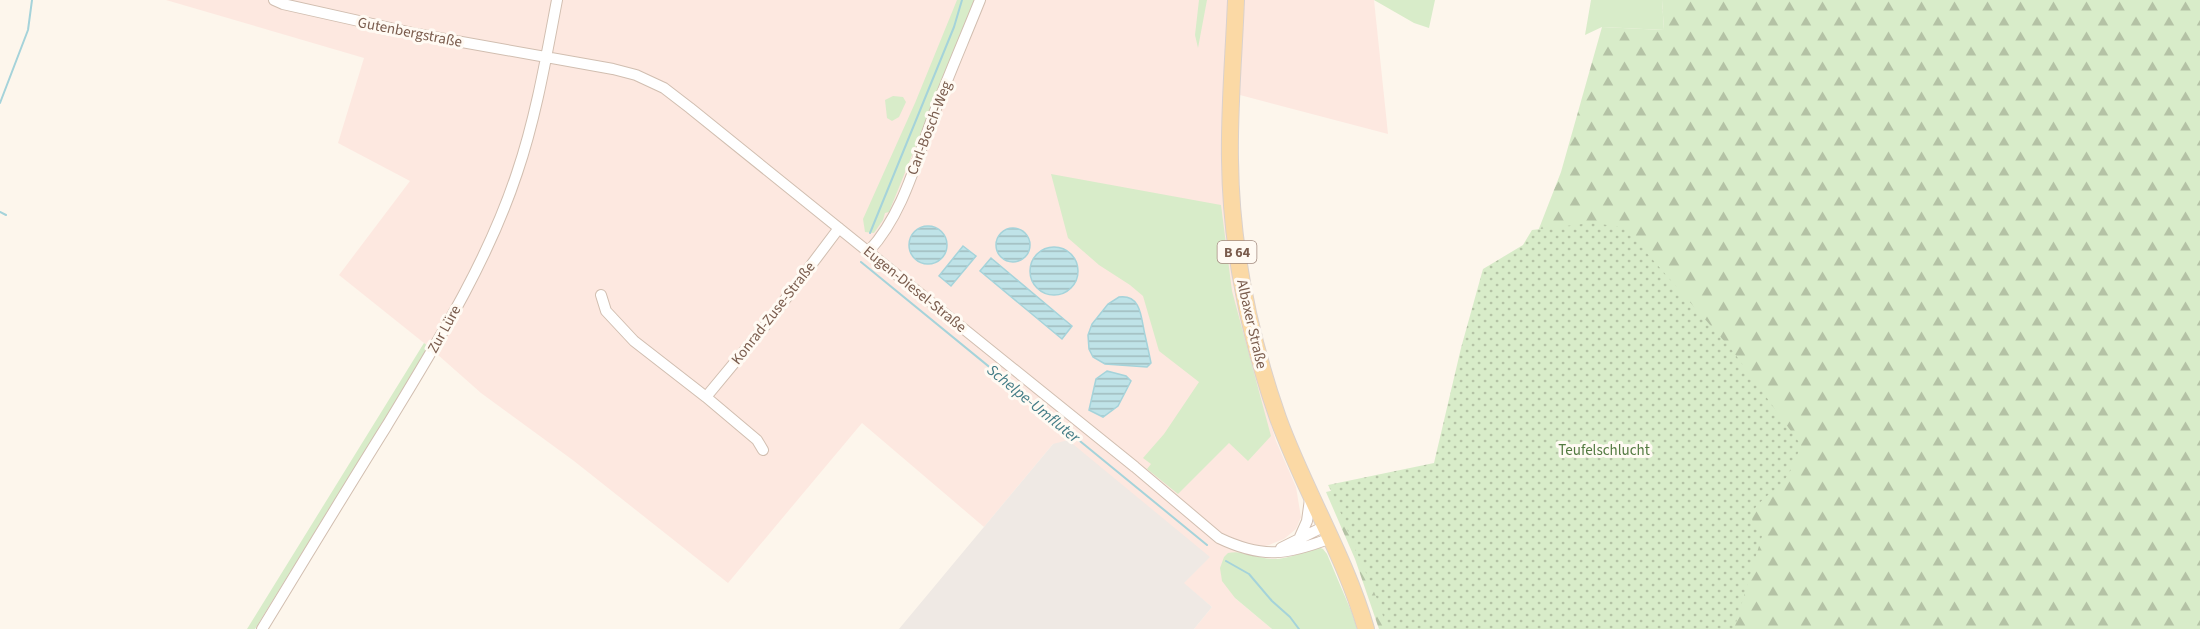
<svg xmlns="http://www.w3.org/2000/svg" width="2200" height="629" font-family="'Source Sans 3',sans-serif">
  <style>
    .commercial { fill: #fde8e0 }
    .industrial { fill: #efe9e4 }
    .green { fill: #d8ecc9 }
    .forest { fill: url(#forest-firs) }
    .park { fill: url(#park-dots) }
    .water { fill: url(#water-rules); stroke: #a5d3da; stroke-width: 1.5 }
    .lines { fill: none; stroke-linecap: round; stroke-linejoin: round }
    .stream { stroke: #a5d3da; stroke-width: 2 }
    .street-casing { stroke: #d1beb0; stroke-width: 12 }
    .primary-casing { stroke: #dad1cd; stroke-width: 18 }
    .street { stroke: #fff; stroke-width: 10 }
    .primary { stroke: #fbd9a5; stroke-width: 16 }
    .labels { text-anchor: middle; stroke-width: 6; stroke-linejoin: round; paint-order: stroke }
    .shield { fill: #fffaf3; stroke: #a28b7f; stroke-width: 1.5 }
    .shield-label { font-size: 14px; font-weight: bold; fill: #7a5c4d }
    .street-label { font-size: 15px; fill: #7a5c4d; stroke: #fffaf3 }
    .park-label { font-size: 15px; fill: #537a41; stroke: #fffaf3 }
    .water-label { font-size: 16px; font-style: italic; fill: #437c86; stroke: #fffaf3 }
  </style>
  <defs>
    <pattern id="forest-firs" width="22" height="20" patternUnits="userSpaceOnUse" patternTransform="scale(1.5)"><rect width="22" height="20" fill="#d8ecc9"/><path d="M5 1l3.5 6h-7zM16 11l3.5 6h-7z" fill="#b4c2a5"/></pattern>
    <pattern id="park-dots" width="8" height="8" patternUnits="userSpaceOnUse" patternTransform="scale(1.5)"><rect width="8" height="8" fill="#d8ecc9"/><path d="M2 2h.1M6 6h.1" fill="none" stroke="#b4c2a5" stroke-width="1.8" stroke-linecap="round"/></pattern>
    <pattern id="water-rules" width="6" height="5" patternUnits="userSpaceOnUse" patternTransform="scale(1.5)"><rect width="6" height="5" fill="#bfe3e8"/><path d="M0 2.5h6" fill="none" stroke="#a0bbbe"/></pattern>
  </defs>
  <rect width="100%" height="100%" fill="#fdf6ec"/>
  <path class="commercial" d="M166,0h1063l-7,153 2,59 10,80 19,75 23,74 20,46 5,30 -5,12 -12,10 -15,6 -45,12 11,41 37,31h-78l18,-22 -29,-24 26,-26 -156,-113 -69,83 -122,-104 -134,160 -154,-122 -93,-68 -52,-46 -90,-72 71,-94 -72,-38 26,-85z
    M1244,0h130l14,134 -148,-39z"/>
  <path class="industrial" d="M1068,440l142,117 -26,26 28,24 -18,22h-295l154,-185z"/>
  <path class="green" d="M957,0h18l-86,212 -4,1 -2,7 -9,13 -9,-1 -2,-13 52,-116z
    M1199,0h8l-9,48 -3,-13z
    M1374,0h61l-6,28 -15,-5z
    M1591,0h71l2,30 -62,-3 -17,8z
    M893,96l10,1 3,5 -7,15 -7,4 -5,-3 -2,-18z
    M1051,174l170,31 11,86 39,145 -23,25 -19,-18 -51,51 -31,-25 4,-5 -8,-6 21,-24 35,-52 -40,-31 -16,-55 -13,-11 -31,-20 -31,-27z
    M424,343l5,4 -174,282h-8z
    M1318,547l5,2 4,5 25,59 5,16h-85l-37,-31 -13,-17 -2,-13 4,-11 4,-4c14,-3 29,5 43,6 16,1 32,-7 47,-12z"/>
  <path class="forest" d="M1662,0h538v629h-821l-24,-70 -29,-67 27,-6 85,2 123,-316 41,-145 62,3z"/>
  <path class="park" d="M1591,223l33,4 108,123 69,95c-5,13 -10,29 -20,39 -16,16 -44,27 -19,52l-28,93h-347c-8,-29 -21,-56 -33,-83 -9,-20 -15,-41 -26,-61l106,-22 27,-115 22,-79 40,-24 9,-15z"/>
  <path class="water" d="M909 245a19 19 0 1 1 38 0a19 19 0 1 1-38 0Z
    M996 245a17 17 0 1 1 34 0a17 17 0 1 1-34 0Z
    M963,246l13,10 -25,30 -12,-10z
    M1030 271a24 24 0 1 1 48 0a24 24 0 1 1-48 0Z
    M991,258l81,68 -10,13 -82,-68z
    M1119,297c23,-3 22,22 26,38 2,9 4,18 6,28l-4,4 -42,-3 -12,-7 -4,-8 -1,-14 4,-11 16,-20z
    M1107,371l19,5 5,5 -13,25 -15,11 -14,-7 7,-31z"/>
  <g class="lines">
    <path class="stream" d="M0,103l28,-73 4,-30
      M0,212l6,3
      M870,233l84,-206 8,-27
      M861,262l346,283
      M1226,561l23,13 23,27 18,16 9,12"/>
    <defs>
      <path id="street" d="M274,0l9,4 134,30 196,35 23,6 28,13 26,20 445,359 84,71c44,21 68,17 112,0
        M869,251c33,-36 46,-86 63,-132 15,-40 32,-79 48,-119
        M601,295l5,16 28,30 72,56
        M763,450l-6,-10 -51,-43 63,-76 70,-93
        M1299,539l8,-18 3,-22
        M1281,548l44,-22
        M262,629c41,-67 82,-135 124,-202 49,-81 101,-163 131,-254 19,-56 29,-115 40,-173"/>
      <path id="primary" d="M1236,0c-2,53 -7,106 -6,160 1,88 19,175 48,258 26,72 67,138 88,211"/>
    </defs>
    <use href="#street" class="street-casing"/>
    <use href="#primary" class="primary-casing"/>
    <use href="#street" class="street"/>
    <use href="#primary" class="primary"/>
  </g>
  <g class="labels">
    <rect class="shield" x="1217.5" y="241" width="39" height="22" rx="4.5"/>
    <g class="shield-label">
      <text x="1237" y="257">B 64</text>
    </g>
    <g class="street-label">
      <text transform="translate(410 32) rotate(11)" y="5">Gutenbergstraße</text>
      <text transform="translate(929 128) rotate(-69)" y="5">Carl-Bosch-Weg</text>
      <text transform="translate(915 289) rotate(39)" y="5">Eugen-Diesel-Straße</text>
      <text transform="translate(773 313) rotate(-52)" y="5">Konrad-Zuse-Straße</text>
      <text transform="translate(1252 324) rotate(77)" y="5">Albaxer Straße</text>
      <text transform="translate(444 329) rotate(-61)" y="5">Zur Lüre</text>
    </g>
    <g class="park-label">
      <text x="1604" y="455">Teufelschlucht</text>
    </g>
    <g class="water-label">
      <text transform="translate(1034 403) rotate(39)" y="6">Schelpe-Umfluter</text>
    </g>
  </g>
</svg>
